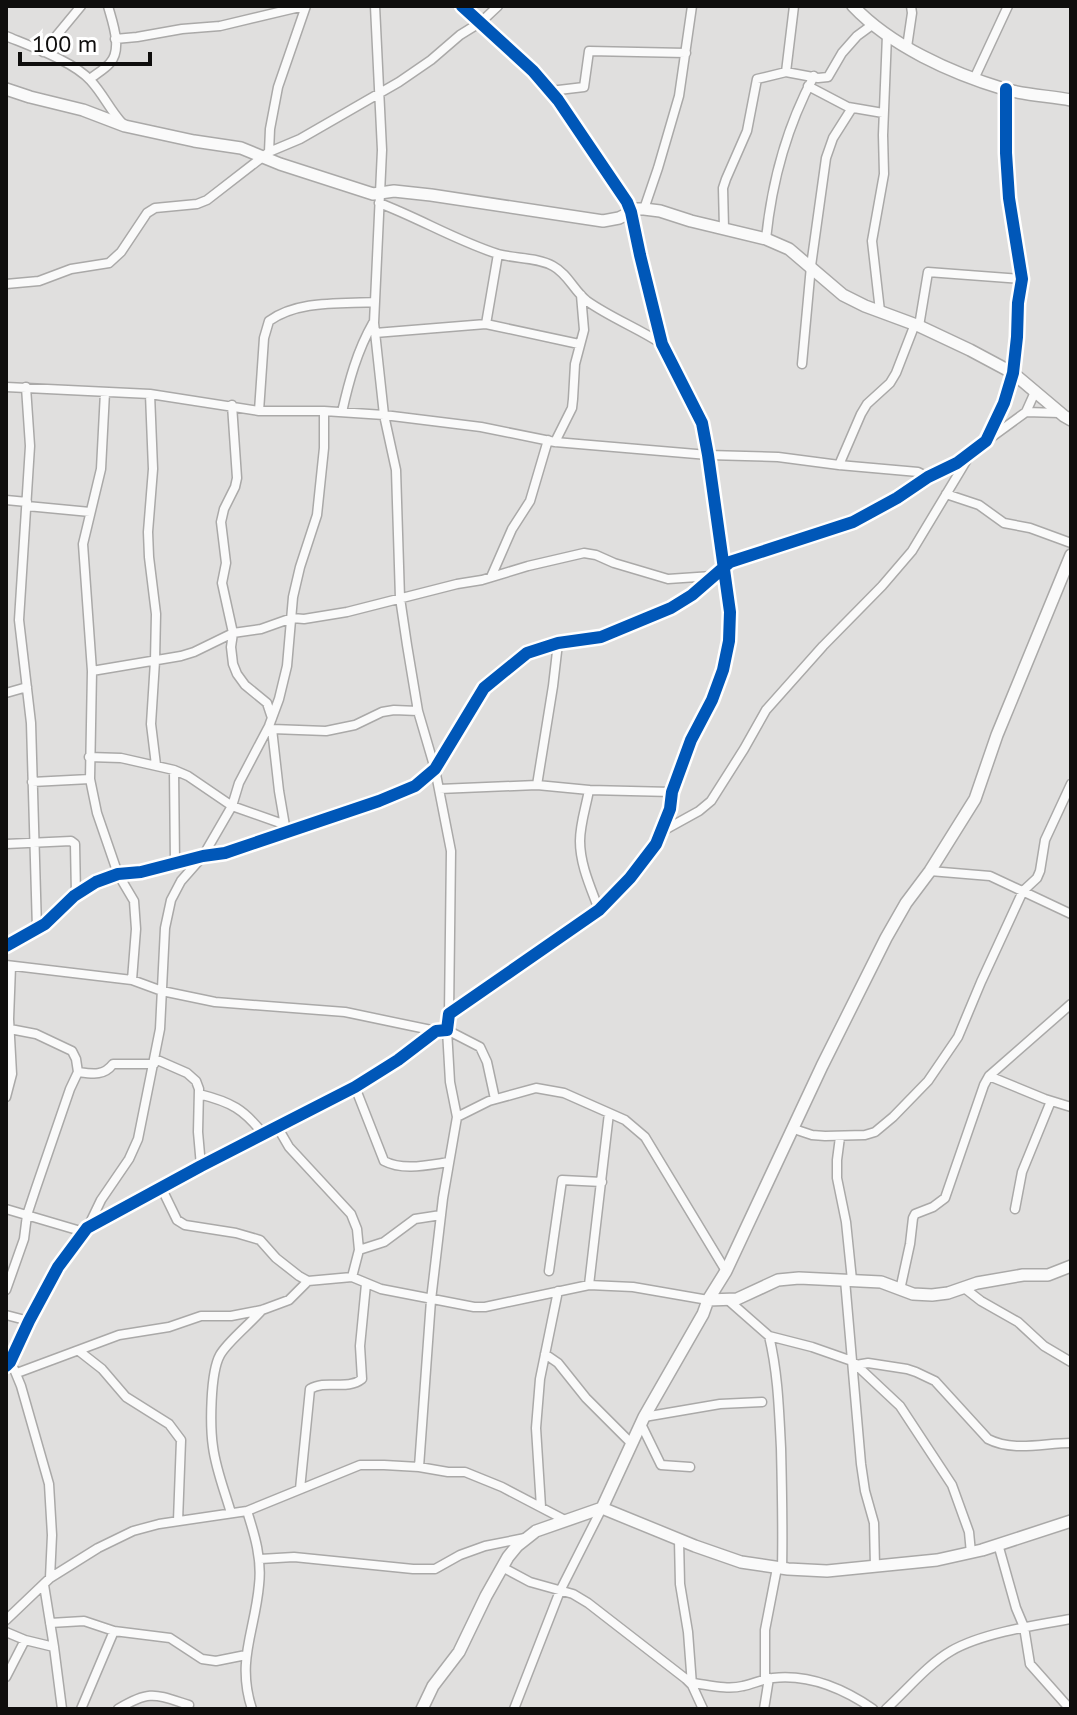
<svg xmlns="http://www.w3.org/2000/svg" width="1077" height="1715" font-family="'PT Sans',sans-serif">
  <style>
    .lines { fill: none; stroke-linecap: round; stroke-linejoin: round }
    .street-casing { stroke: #aaa9a8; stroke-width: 11 }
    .secondary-casing { stroke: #aaa9a8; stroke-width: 14 }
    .street { stroke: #fafafa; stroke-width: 8 }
    .secondary { stroke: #fafafa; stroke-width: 11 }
    .cycleway-casing { stroke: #fff; stroke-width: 17 }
    .cycleway { stroke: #0057b8; stroke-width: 12 }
  </style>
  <rect width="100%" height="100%" fill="#e0dfde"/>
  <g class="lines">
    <defs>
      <path id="street" d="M375,6l7,144 -8,173 10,92 12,55 4,128 7,47 11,66 17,58 16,82 -2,163
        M6,36c24,10 69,26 85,45 12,13 19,29 31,42
        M115,39l22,-2 45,-8 38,-3 84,-20
        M907,47l5,-34 -1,-7
        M43,52l38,-46
        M786,72l8,-66
        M90,79c6,-5 15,-10 20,-16 13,-14 2,-42 -2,-57
        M974,79l34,-73
        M808,86l40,21 35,6
        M550,91l34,-4 5,-36 97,2
        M269,152l1,-23 8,-42 28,-81
        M379,203c40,15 78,38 119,51 18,5 39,3 55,12 15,8 21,25 34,35 24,17 51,27 75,43
        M644,209l14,-41 21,-72 13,-90
        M724,228l-1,-40 3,-9 21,-48 10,-52 29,-7 32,6 10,-1 14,-24 15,-17 15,-11
        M766,239c6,-59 20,-111 48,-163
        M6,284l33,-3 32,-12 38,-6 12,-11 26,-39 8,-5 42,-4 10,-4 62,-48 31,-13 99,-57 32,-22 29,-25 21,-13 17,-16
        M880,311l-8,-70 12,-67 -1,-39 4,-100
        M486,324l12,-70
        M919,326l9,-54 94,7
        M375,333l111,-9 93,20
        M802,364l9,-98 15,-108 7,-20 19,-30
        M6,387l144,7 109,17h65l60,4 97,12 74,15 153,13 70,2 61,8 79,7 10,5
        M26,387l4,59 -11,174 12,103 6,206
        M105,392l-4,77 -18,75 9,127 -2,108 7,34 21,61 16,27 2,28 -4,51
        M150,394l3,75 -5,63 1,25 7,57 -1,47 -4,63 5,41
        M232,405l5,73 -2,9 -11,22 -3,13 5,41 -4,20 11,50 -2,14 2,17 4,10 8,11 22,18 5,15
        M259,411l5,-73 5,-17c29,-21 71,-17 106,-19
        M342,412c7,-31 15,-61 31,-89
        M1026,412l34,1
        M989,439l37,-27 9,-20
        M555,442l17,-34 1,-9 2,-35 9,-34 -3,-35
        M839,465l22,-51 6,-10 23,-21 6,-10 19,-49
        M946,494l33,11 25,18 26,5 41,15
        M6,500l21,2
        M27,506l63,6
        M491,577l21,-48 18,-28 18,-61
        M92,671l89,-15 13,-4 39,-19 28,-4 31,-11 12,1 43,-7 110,-28 25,-4 46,-14 56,-13 12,2 18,8 54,16 44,-3
        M6,693l21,-6
        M269,727l3,2 7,62 6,35
        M272,729l54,2 29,-6 27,-13 12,-2 24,1
        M89,757l32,1 53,12 14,6 44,30 51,18
        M174,770l1,93
        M32,782l58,-3
        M537,785l16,-99 5,-43
        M439,789l98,-4 52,5 83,2
        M589,790c-3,17 -9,34 -9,51 0,24 11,47 19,69
        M661,832l38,-21 12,-10 33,-52 22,-39 57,-64 59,-60 30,-35 56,-93
        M6,844l65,-3 4,3 1,51
        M930,871l60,5 81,38
        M6,946l39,-22 29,-28 22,-14 22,-8 23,-2 62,-16 22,-3 154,-52 36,-15 20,-17 49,-81 43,-35 31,-10 43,-6 70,-29 21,-13 38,-33 123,-40 44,-24 31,-21 29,-14 29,-22 18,-38 9,-30 4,-36 1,-34 4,-24 -13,-81 -3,-45v-64
        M6,965l126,15 30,11 53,11 130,10 91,19
        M447,1030l33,17 7,15 8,37
        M155,1059l32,14 9,8 3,8 -1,43 3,34
        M78,1072c15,2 26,4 35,-8h41
        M989,1076l56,23 26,8
        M355,1087l29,74c19,10 44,4 65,1
        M199,1094c32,8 45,15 65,41
        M6,1097l6,-23 -3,-55 2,-53
        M457,1117l32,-16 47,-13 28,5 61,27 20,17 81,134
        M278,1128l11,19 62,67 6,15 2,21 -7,27
        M794,1129l18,6 13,1 40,-1 10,-3 18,-15 35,-36 30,-44 23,-55 42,-91 14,-13 3,-7 5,-31 26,-56
        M840,1137l-3,23v18l9,44 6,58
        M161,1187l16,33 8,5 51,8 24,7 16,18 23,18 9,5
        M6,1209l78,23
        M1015,1209l7,-37 29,-71
        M88,1227l13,-27 28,-41 9,-20 22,-110 5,-101 6,-28 10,-19 22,-25 29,-50 7,-23 30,-57 10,-27 8,-33 6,-69 7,-30 17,-52 7,-67v-37
        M359,1250l25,-8 31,-23 26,-4
        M549,1271l13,-91 40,2
        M845,1280l16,184 4,27 9,32 1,43
        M589,1285l20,-172
        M963,1287l18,14 37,21 26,24 27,16
        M6,1290l18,-51 3,-24 9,-27 34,-99 8,-17 -2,-13 -4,-8 -36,-17 -26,-5
        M900,1290l10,-46 3,-26 2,-4 18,-7 12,-9 39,-113 5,-9 82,-72
        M728,1300l41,36 43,11 40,14 48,45 52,79 17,47 2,21
        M6,1315l23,6
        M769,1336c9,37 10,74 12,112 1,40 2,80 1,120
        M79,1351l23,18 24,28 43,27 12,16 -3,81
        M545,1354l13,9 28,35 45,45
        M856,1365l12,-2 39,6 9,3 19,9 53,58c25,13 56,4 83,4
        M6,1366l4,-4 19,-41 29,-54 29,-39 114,-62 154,-79 43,-27 38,-29 11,-1 2,-16 150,-104 31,-32 26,-34 14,-35 2,-17 19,-52 21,-40 11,-30 6,-29 1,-29 -22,-157 -6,-32 -40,-79 -22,-89 -9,-43 -4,-10 -69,-102 -25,-29 -71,-65
        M17,1373l102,-38 50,-8 32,-11h30l31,-6 27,-10 19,-19 44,-4 29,12 93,18h11l104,-22 44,2 75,13
        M644,1417l76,-13 42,-2
        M641,1424l20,41 29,2
        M419,1467l12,-167 12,-102 14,-81 -7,-35 -3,-52
        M300,1489l10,-100c16,-10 37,2 52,-10l-2,-33 6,-62
        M541,1507l-5,-79 4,-49 18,-88
        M247,1511c8,25 15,48 12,74 -4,46 -23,76 -7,124
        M231,1513c-6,-21 -15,-43 -18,-66 -3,-20 -3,-74 7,-92 7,-13 31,-32 42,-45
        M679,1540l1,44 8,48 4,53
        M998,1544l18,64 8,19 6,37 40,45
        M260,1559l34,-2 119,12h22l25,-14 25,-9 40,-8
        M502,1567l28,15 43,12 15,9 98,76 6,6 11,24
        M50,1578l48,-30 35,-17 26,-7 88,-13 113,-46h24l35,2 29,5h17l37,15 63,33
        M44,1585l10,62
        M6,1620l44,-42 2,-43 -3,-51 -28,-98 -7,-17
        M50,1623l34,-2 30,10 56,7 32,21 14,2 30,-6
        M6,1632l19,8 29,7 8,62
        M6,1677l19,-37
        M765,1680v-50l12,-62
        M693,1683c16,2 34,7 50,3 10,-2 20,-7 30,-8 36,-4 71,11 100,31
        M81,1709l33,-78
        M118,1709c32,-19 36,-15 71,-4
        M514,1709l46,-118 42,-83
        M764,1709l5,-31
        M886,1709c21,-19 41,-44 65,-58 31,-18 85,-26 120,-32"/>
      <path id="secondary" d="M853,6c38,40 98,67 151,83 21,6 45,7 67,11
        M6,89l24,8 53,13 42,16 69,15 47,7 39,16 93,30 21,-3 37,4 172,26 16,-3 18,-9h7l16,2 31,10 75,18 23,10 54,46 22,11 54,20 51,24 43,23 51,43 7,4
        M708,1300l29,-1 41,-19 21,-2 82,4 32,12 19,1 16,-2 29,-10 46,-8h25l23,-9
        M602,1508l42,-91 59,-103 5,-14 18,-29 96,-205 64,-128 20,-35 24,-32 45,-72 22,-64 74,-180
        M422,1709l11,-23 26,-34 27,-56 22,-39 9,-11 19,-15 66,-23 93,38 46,16 47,7 39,2 110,-11 45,-10 89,-29"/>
    </defs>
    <use href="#street" class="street-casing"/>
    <use href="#secondary" class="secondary-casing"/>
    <use href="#street" class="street"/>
    <use href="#secondary" class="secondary"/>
    <defs>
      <path id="cycleway" d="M6,946l39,-22 29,-28 22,-14 22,-8 23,-2 62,-16 22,-3 154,-52 36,-15 20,-17 49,-81 43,-35 31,-10 43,-6 70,-29 21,-13 38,-33 123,-40 44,-24 31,-21 29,-14 29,-22 18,-38 9,-30 4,-36 1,-34 4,-24 -13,-81 -3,-45v-64
        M6,1366l4,-4 19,-41 29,-54 29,-39 114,-62 154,-79 43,-27 38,-29 11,-1 2,-16 150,-104 31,-32 26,-34 14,-35 2,-17 19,-52 21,-40 11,-30 6,-29 1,-29 -22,-157 -6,-32 -40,-79 -22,-89 -9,-43 -4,-10 -69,-102 -25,-29 -71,-65"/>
    </defs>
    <use href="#cycleway" class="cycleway-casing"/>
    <use href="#cycleway" class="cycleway"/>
  </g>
  <rect width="1077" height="1715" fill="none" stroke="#0f0e0d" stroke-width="16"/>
  <path d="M20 52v12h130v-12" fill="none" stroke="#0f0e0d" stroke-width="4"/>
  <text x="32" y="52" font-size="24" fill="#0f0e0d" stroke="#ffffff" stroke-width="6" paint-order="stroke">100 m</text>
</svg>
